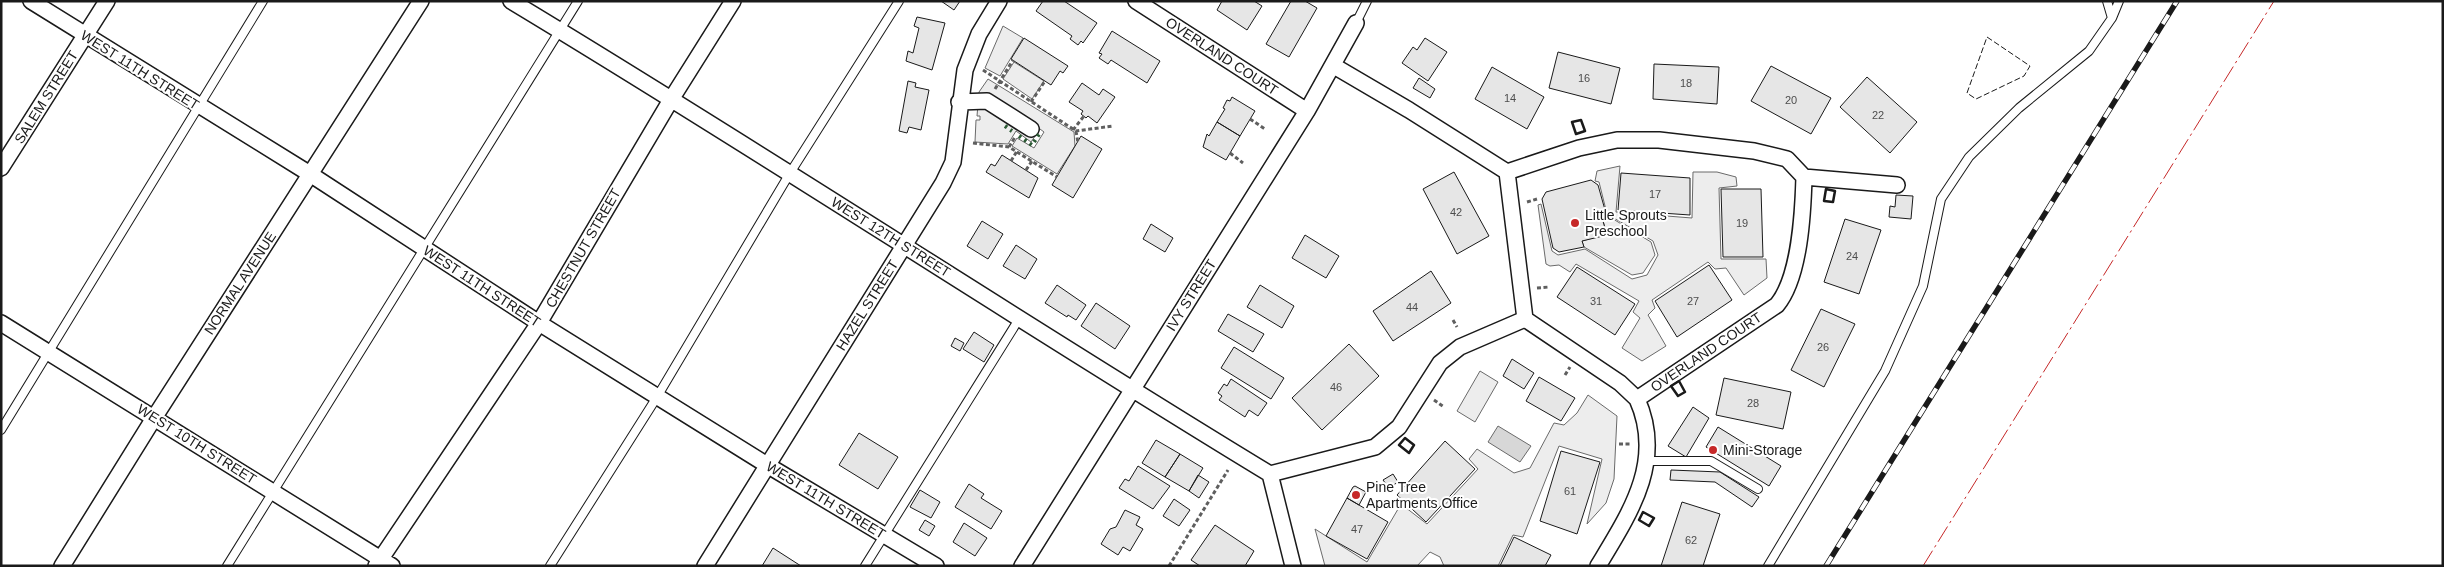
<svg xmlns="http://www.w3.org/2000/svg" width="2444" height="567" font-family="Arial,sans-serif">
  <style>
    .built { fill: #ededed; stroke: #6a6a6a }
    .water { fill: #d7d7d7; stroke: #6a6a6a }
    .building { fill: #e6e6e6; stroke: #1a1a1a }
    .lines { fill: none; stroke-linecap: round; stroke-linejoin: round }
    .lane-casing { stroke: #1a1a1a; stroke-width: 10 }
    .street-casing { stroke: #1a1a1a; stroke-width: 18 }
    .path { stroke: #5f5f5f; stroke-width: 3; stroke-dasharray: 4 2.5; stroke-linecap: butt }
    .lane { stroke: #fff; stroke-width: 8 }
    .street { stroke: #fff; stroke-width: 15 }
    .rail-casing { stroke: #1a1a1a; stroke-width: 5.5 }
    .rail { stroke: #fff; stroke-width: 4; stroke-dasharray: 11; stroke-linecap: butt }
    .hedge { stroke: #2b5a34; stroke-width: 4; stroke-dasharray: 2.5 4; stroke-linecap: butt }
    .fence { stroke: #1a1a1a; stroke-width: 1; stroke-dasharray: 6 2.5; stroke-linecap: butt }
    .wall { stroke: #1a1a1a; stroke-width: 2.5 }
    .power { stroke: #c62828; stroke-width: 1; stroke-dasharray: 18 4 2.5 4; stroke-linecap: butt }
    .poi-dot { fill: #c62828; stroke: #fff; stroke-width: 2 }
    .labels { text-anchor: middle; stroke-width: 4; stroke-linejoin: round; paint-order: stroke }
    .number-label { font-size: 11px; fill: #4d4d4d }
    .street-label { font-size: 14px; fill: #1a1a1a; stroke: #fff }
    .poi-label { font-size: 14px; fill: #1a1a1a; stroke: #fff; text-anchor: start }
  </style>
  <rect width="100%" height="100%" fill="#fff"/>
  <path class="built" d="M1003,26l20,12 -23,38 -15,-8z
    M1014,62l30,19 -12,18 -29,-20z
    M988,79l86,53 1,14 -18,28 -45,-28 5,-8 17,10 10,-16 -4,-3 -9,13 -15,-11 -8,13 -33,-2 1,-22h4v-4h-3l2,-24z
    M1620,166l-4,46 76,6 1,-46h24l19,5 1,9 -18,2 2,71h45l1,19 -23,17 -18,-27 -11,1 -7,-7 -56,38 3,8 -7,7 18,31 -24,15 -20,-13 18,-30 -7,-6 6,-11 -63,-37 -6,8 -11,-7 -9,1 -4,-2 -8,-59 3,-1 11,47 6,4 27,-6 47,30 15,-4 11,-20 -5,-14 -46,-27 -8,-32 -4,-1 2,-10z
    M1600,211l51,31 4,13 -12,18 -11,2 -48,-28 -2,-6 25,-7z
    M1480,371l18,11 -23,40 -18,-11z
    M1588,395l29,21 -3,63 -8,24 -19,21 15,-65 -43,-13 -36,91 -10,-2 -15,31h-54l-4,-9 -10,-5 -13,14h-92l-10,-37 52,33 34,-58 26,20 51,-55 -9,-10 8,-10 37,24 16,-5 24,-45 10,2 13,-12z"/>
  <path class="water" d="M1498,426l33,20 -11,16 -32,-20z"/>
  <path class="building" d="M941,1h19l-6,9z
    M1043,1h21l33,22 -14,20 -2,-2 -3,4 -8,-6 2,-3 -36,-25z
    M1222,1h32l8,5 -15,24 -30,-20z
    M1291,1h14l12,7 -28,49 -23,-13z
    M917,17l28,6 -13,47 -26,-9 2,-10 5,2 6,-25 -5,-2z
    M1112,31l48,30 -13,22 -36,-23 -3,4 -9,-6 3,-4 -3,-1z
    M1024,38l44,28 -5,7 -3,-2 -9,14 -40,-26z
    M1425,38l22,14 -19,29 -26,-18 11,-16 4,3z
    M1558,52l62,16 -9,36 -62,-16z
    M1654,64l65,3 -2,37 -64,-5z
    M1771,66l60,32 -20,36 -60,-33z
    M1492,67l52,30 -17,32 -52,-30z
    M1867,77l50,45 -27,31 -50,-46z
    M1419,78l16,11 -5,9 -17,-10z
    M908,81l8,2 -1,4 14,3 -8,40 -12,-3 -2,6 -8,-2z
    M1082,83l17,12 4,-6 12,8 -18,26 -9,-7 -2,2 -5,-4 2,-3 -14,-9z
    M1232,97l23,14 -15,25 -23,-14 8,-13 -2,-1 4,-8 3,1z
    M1217,122l23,14 -14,24 -23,-13 4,-13 2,2z
    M1081,136l21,13 -29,49 -21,-13z
    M1002,155l36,23 -9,20 -43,-26 5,-8 4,2z
    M1454,172l35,64 -32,18 -34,-65z
    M1621,173l69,5v37l-72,-5z
    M1591,180l7,5 7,25 -5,1 7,24 -25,6 2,6 -25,5 -6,-4 -11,-49 4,-7z
    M1721,189h40l2,68h-40z
    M1896,195l17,1 -2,23 -22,-2 1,-11 5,1z
    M1845,219l36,11 -22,64 -35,-12z
    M982,221l21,13 -15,25 -21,-13z
    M1151,224l22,14 -8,14 -22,-13z
    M1305,235l34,21 -13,22 -34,-20z
    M1016,245l21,14 -12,20 -22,-13z
    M1709,265l23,35 -55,37 -22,-36z
    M1577,267l58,37 -20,31 -58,-38z
    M1431,271l20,32 -58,38 -20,-30z
    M1057,285l29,20 -10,15 -8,-5 -1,2 -22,-14z
    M1260,285l34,21 -12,22 -35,-21z
    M1096,303l34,23 -15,23 -34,-23z
    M1821,309l34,15 -31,63 -33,-17z
    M1228,314l36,20 -11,18 -35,-21z
    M974,332l20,13 -10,17 -21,-13z
    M955,338l9,5 -4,8 -9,-5z
    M1349,344l30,32 -57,54 -30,-32z
    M1234,347l50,31 -13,21 -50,-31z
    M1512,359l22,14 -10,16 -21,-13z
    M1539,377l36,21 -14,23 -35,-20z
    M1724,378l67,14 -8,37 -67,-14z
    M1231,379l36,24 -9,13 -9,-6 -4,7 -26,-17 3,-4 -4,-3 6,-9 3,2z
    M1693,407l16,11 -23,39 -18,-11z
    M1718,427l63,39 -12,20 -63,-39z
    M859,433l39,24 -20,32 -39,-24z
    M1156,440l24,14 -15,23 -23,-14z
    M1445,441l30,28 -49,53 -29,-27z
    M1561,451l39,11 -23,72 -37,-13z
    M1180,454l23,14 -14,23 -24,-14z
    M1138,466l32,20 -17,23 -34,-21 6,-9 4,2z
    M1671,470l49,2 39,25 -7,10 -37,-25 -45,-2z
    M1393,474l5,8 -9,6 -6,-8z
    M1198,475l11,7 -10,16 -10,-7z
    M969,484l15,10 -3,4 21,13 -11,18 -36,-22z
    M1355,486l11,6 -7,13 -12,-7 6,-11z
    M920,490l20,12 -9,16 -21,-11z
    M1347,498l41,24 -21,37 -41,-23z
    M1174,499l16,11 -11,16 -16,-10z
    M1682,502l38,12 -17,52h-42z
    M1125,510l15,7 -4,8 7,4 -13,22 -7,-4 -5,8 -17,-11 9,-15 6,-2z
    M925,520l10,6 -6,10 -10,-6z
    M964,523l23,15 -12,18 -22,-14z
    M1215,525l39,26 -9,15h-45l-9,-6z
    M1514,537l37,18 -6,11h-45z
    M773,548l28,18h-39z"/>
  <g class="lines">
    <defs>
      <path id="lane" d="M2112,18l7,-17
        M1356,23l11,-22
        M1,430l262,-429
        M1646,461h65l47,28
        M227,566l351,-565
        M550,566l107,-169 133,-224 109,-172
        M865,566l154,-247
        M1768,566l117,-195 38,-85 18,-87 28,-42 50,-49 70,-57 23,-33 -5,-17"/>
      <path id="street" d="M31,1l279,173 229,149 228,142 169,101
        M511,1c256,154 505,319 759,473
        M1136,1l171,110
        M1334,66l75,44 98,62 72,-24 38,-8h42l95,11 33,8 17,18c-1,36 -4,100 -27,128l-140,94 -17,-16 -95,-64 -18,-147
        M959,102l28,-1 44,28
        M1,168l106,-167
        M1804,177l93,8
        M1,323l391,243
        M1270,474l105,-27 24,-20 41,-64 20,-16 65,-28
        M1270,474l23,92
        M62,566l92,-148 267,-417
        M376,566l163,-243 133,-225 61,-97
        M705,566l238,-383 10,-21 12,-92 14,-36 20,-33
        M1022,566l285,-455 49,-88
        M1598,566c32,-53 67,-105 39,-167"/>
    </defs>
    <use href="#lane" class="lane-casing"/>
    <use href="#street" class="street-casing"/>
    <path class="path" d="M983,70l93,61 37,-5
      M995,89l18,-29
      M1031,102l14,-21
      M1250,119l15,10
      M1073,130l11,-14
      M1076,131l2,12
      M973,143l36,4 48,30
      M1009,147l6,-10
      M1230,153l13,10
      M1011,161l6,-10
      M1026,170l6,-9
      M1527,202l10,-3
      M1537,288l12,-1
      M1453,320l4,7
      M1565,375l5,-8
      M1434,400l10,7
      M1619,444h13
      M1169,566l59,-96"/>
    <use href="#lane" class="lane"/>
    <use href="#street" class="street"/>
    <defs>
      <path id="rail" d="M1826,566l351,-565"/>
    </defs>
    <use href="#rail" class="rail-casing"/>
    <use href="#rail" class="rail"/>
    <path class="hedge" d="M1005,126l7,5
      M1019,136l13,9 9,-14"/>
    <path class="fence" d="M1987,37l43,29 -6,10 -48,23 -9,-6z"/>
    <path class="wall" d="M1581,120l4,11 -9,3 -4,-12z
      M1826,189l9,2 -2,11 -9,-1z
      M1679,381l6,11 -7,4 -7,-10z
      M1405,438l9,7 -5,8 -10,-8z
      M1643,512l11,6 -5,8 -10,-6z"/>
    <path class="power" d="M1923,566l351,-565"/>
  </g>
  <g class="poi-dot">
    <circle cx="1575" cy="223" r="5"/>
    <circle cx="1713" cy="450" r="5"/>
    <circle cx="1356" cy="495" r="5"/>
  </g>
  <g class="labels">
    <g class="number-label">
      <text x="1584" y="82">16</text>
      <text x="1686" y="87">18</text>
      <text x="1510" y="102">14</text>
      <text x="1791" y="104">20</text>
      <text x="1878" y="119">22</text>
      <text x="1655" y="198">17</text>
      <text x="1456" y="216">42</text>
      <text x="1742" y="227">19</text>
      <text x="1852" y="260">24</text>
      <text x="1596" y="305">31</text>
      <text x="1693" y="305">27</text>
      <text x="1412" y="311">44</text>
      <text x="1823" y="351">26</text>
      <text x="1336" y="391">46</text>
      <text x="1753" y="407">28</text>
      <text x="1570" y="495">61</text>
      <text x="1357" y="533">47</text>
      <text x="1691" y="544">62</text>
    </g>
    <g class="street-label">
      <text transform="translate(1222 56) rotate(33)" y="5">OVERLAND COURT</text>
      <text transform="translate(140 70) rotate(32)" y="5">WEST 11TH STREET</text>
      <text transform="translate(46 97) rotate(-58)" y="5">SALEM STREET</text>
      <text transform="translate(891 237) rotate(32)" y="5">WEST 12TH STREET</text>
      <text transform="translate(583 248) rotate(-60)" y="5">CHESTNUT STREET</text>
      <text transform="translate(240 283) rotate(-57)" y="5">NORMAL AVENUE</text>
      <text transform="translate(482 286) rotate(33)" y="5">WEST 11TH STREET</text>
      <text transform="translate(1191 295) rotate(-58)" y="5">IVY STREET</text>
      <text transform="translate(867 305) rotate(-58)" y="5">HAZEL STREET</text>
      <text transform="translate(1706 352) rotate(-34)" y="5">OVERLAND COURT</text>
      <text transform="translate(197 444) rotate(32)" y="5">WEST 10TH STREET</text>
      <text transform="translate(826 500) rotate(31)" y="5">WEST 11TH STREET</text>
    </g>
    <g class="poi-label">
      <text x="1585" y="220">Little Sprouts<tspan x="1585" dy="16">Preschool</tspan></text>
      <text x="1723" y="455">Mini-Storage</text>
      <text x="1366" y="492">Pine Tree<tspan x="1366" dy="16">Apartments Office</tspan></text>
    </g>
  </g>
  <rect width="2444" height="567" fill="none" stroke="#1a1a1a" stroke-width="5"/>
</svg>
